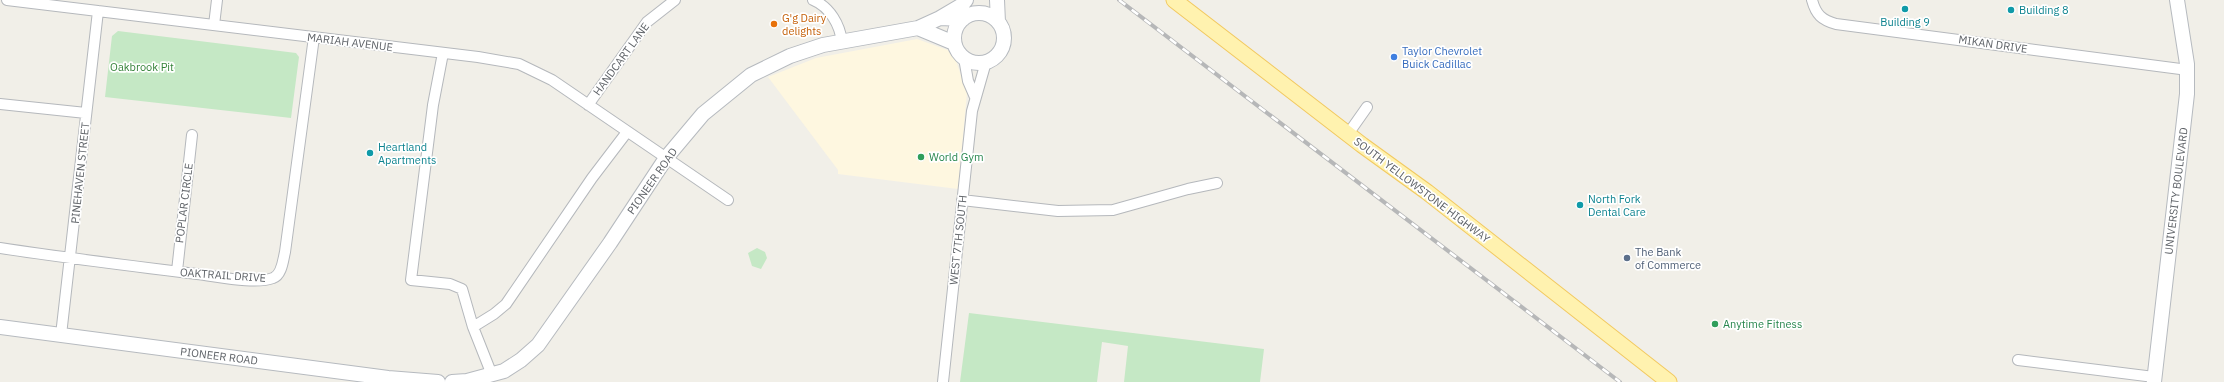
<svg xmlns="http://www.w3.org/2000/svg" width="2224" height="382" font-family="'IBM Plex Sans',sans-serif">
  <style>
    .commercial { fill: #fef7e0 }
    .green { fill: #c5e8c5 }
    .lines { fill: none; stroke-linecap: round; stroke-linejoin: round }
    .street-casing { stroke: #b5b8bc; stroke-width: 12 }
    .secondary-casing { stroke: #b6babf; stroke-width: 16 }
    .primary-casing { stroke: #f2c960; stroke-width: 17 }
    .street { stroke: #fff; stroke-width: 10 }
    .secondary { stroke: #fff; stroke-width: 14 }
    .primary { stroke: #fff2af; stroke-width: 15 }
    .rail-casing { stroke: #b6b7b8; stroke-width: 4 }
    .rail { stroke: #fff; stroke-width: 2.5; stroke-dasharray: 8; stroke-linecap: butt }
    .culture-dot { fill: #0f9aa8; stroke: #fff; stroke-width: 1.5 }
    .food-dot { fill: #e8710a; stroke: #fff; stroke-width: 1.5 }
    .shop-dot { fill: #3f7fe0; stroke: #fff; stroke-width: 1.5 }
    .leisure-dot { fill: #2e9e5b; stroke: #fff; stroke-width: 1.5 }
    .service-dot { fill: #5c6f8a; stroke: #fff; stroke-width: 1.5 }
    .labels { text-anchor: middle; stroke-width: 3.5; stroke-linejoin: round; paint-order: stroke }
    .culture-label { font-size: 11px; fill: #0d838f; stroke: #fff; text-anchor: start }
    .food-label { font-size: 11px; fill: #c56008; stroke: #fff; text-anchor: start }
    .street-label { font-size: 11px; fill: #5f6368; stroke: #fff }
    .shop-label { font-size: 11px; fill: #366cbe; stroke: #fff; text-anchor: start }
    .park-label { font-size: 11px; fill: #348238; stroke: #fff }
    .leisure-label { font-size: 11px; fill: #27864d; stroke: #fff; text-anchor: start }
    .service-label { font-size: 11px; fill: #4e5e75; stroke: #fff; text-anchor: start }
  </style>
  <rect width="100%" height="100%" fill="#f1efe8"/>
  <path class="commercial" d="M917,39l36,13 14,41 -9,96 -120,-15v-4l-70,-93 48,-19z"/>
  <path class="green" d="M118,31l178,22 3,4 -8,61 -186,-21 7,-61z
    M757,248l8,4 2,6 -6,11 -9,-3 -4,-13z
    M969,313l295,36 -4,33h-136l4,-36 -26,-4 -5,40h-137z"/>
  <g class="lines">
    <defs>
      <path id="street" d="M7,0l471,57 41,7 33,16 176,120
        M813,0c17,7 27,25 29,42
        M1812,0c4,15 10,20 24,24l352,46
        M214,25l3,-25
        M443,53l-10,52 -22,175 39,4 12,5 11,38
        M964,58l4,23 7,16
        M0,104l86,9
        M588,105l59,-83 28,-22
        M1348,134l19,-27
        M962,200l96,11 55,-1 75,-21 29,-6
        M0,248c65,10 131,18 197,26 19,2 58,11 76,4 9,-3 10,-18 12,-26l29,-215
        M177,271l15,-136
        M61,335l37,-324
        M2018,360l136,17
        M492,375l-19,-48 21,-13 12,-10 86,-126 35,-46
        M943,382l29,-271 14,-49"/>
      <path id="secondary" d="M997,0l1,22
        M954 38a25 25 0 1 1 50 0a25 25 0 1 1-50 0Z
        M940,18l22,-13 4,-5
        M918,28l36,15
        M0,327l388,51 50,4
        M452,382l15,-1 37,-10 17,-11 17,-15 72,-102 56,-85 37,-44 48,-39 39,-19 33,-11 95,-17 22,-10 23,1
        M2154,382l33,-288v-30l-10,-64"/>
      <path id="primary" d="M1174,0l188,145 65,47 242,190"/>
    </defs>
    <use href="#street" class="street-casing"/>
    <use href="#secondary" class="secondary-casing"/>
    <use href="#primary" class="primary-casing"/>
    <use href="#street" class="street"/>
    <use href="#secondary" class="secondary"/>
    <use href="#primary" class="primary"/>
    <defs>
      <path id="rail" d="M1119,0l501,382"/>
    </defs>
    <use href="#rail" class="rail-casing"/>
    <use href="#rail" class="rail"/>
  </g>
  <g class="culture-dot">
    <circle cx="1905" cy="9" r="4"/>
    <circle cx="2011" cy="10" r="4"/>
    <circle cx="370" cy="153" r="4"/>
    <circle cx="1580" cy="205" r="4"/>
  </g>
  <circle class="food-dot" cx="774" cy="24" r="4"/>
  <circle class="shop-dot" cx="1394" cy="57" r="4"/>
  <g class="leisure-dot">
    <circle cx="921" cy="157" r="4"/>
    <circle cx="1715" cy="324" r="4"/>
  </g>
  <circle class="service-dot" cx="1627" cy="258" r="4"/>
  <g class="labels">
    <g class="culture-label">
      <text x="2019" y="14">Building 8</text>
      <text x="1905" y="26" text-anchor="middle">Building 9</text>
      <text x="378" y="151">Heartland<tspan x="378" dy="13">Apartments</tspan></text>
      <text x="1588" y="203">North Fork<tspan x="1588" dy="13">Dental Care</tspan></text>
    </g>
    <g class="food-label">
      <text x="782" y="22">G'g Dairy<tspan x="782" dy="13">delights</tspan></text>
    </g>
    <g class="street-label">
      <text transform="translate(350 42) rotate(7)" y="4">MARIAH AVENUE</text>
      <text transform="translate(1993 44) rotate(8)" y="4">MIKAN DRIVE</text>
      <text transform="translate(621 59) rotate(-54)" y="4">HANDCART LANE</text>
      <text transform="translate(80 173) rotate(-84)" y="4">PINEHAVEN STREET</text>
      <text transform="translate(652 181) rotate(-55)" y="4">PIONEER ROAD</text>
      <text transform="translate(1422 190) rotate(37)" y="4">SOUTH YELLOWSTONE HIGHWAY</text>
      <text transform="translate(2176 191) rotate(-83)" y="4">UNIVERSITY BOULEVARD</text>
      <text transform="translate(184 203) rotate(-83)" y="4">POPLAR CIRCLE</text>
      <text transform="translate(958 240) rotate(-84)" y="4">WEST 7TH SOUTH</text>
      <text transform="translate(223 275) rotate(4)" y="4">OAKTRAIL DRIVE</text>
      <text transform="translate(219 356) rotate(7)" y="4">PIONEER ROAD</text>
    </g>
    <g class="shop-label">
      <text x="1402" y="55">Taylor Chevrolet<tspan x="1402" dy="13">Buick Cadillac</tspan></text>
    </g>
    <g class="park-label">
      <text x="142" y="71">Oakbrook Pit</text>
    </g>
    <g class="leisure-label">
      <text x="929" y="161">World Gym</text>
      <text x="1723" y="328">Anytime Fitness</text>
    </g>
    <g class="service-label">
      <text x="1635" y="256">The Bank<tspan x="1635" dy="13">of Commerce</tspan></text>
    </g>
  </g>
</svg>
